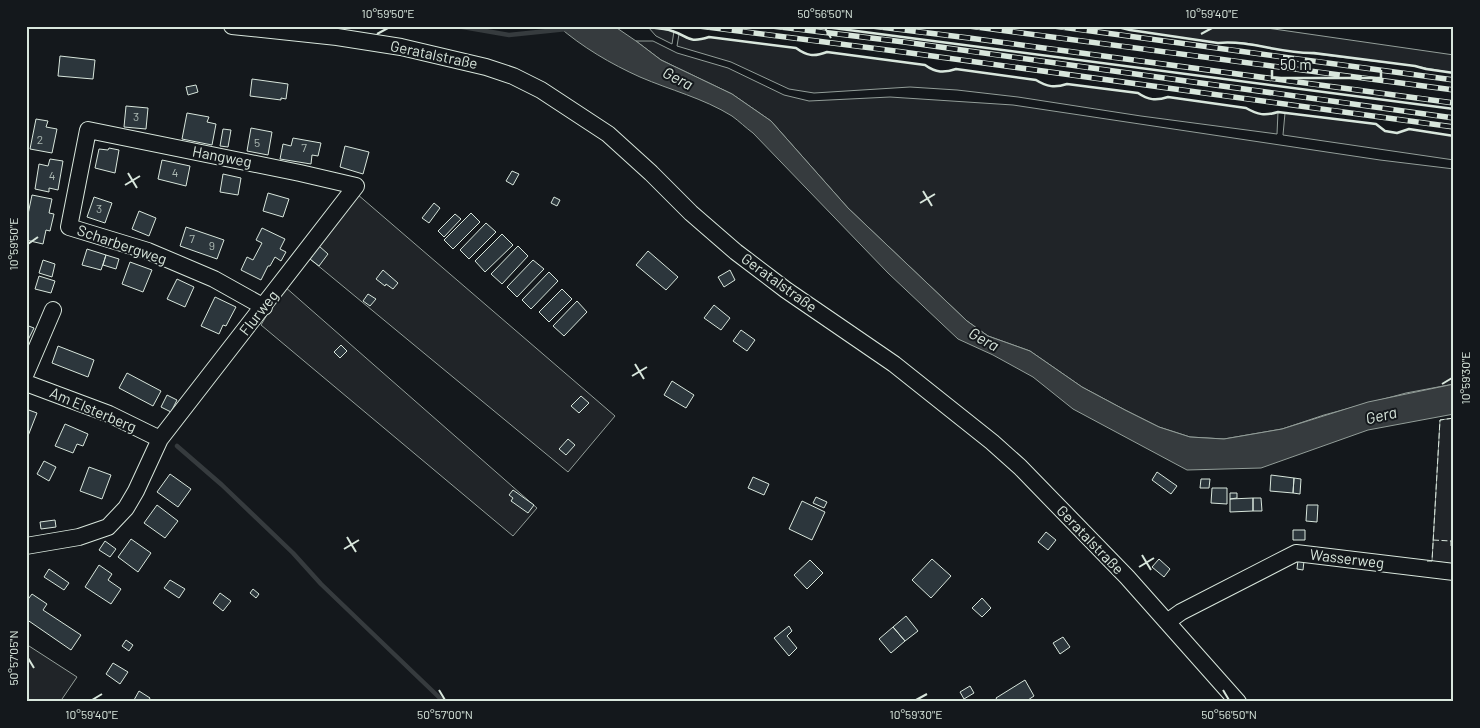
<svg xmlns="http://www.w3.org/2000/svg" width="1480" height="728" font-family="Barlow,sans-serif">
  <style>
    .green { fill: #202428; stroke: #939e99 }
    .water { fill: #363b3e; stroke: #939e99 }
    .lines { fill: none; stroke-linecap: round; stroke-linejoin: round }
    .stream { stroke: #363b3e; stroke-width: 4.5 }
    .building { fill: #2c363c; stroke: #d8e6dc }
    .minor-casing { stroke: #d8e6dc; stroke-width: 18 }
    .minor { stroke: #14181c; stroke-width: 16 }
    .rail-casing { stroke: #d8e6dc; stroke-width: 5.5 }
    .rail { stroke: #14181c; stroke-width: 4; stroke-dasharray: 11; stroke-linecap: butt }
    .fence { stroke: #d8e6dc; stroke-width: 1; stroke-dasharray: 6 2.5; stroke-linecap: butt }
    .wall { stroke: #d8e6dc; stroke-width: 2.5 }
    .ticks { fill: none; stroke: #d8e6dc; stroke-width: 2 }
    .labels { text-anchor: middle; stroke-width: 4; stroke-linejoin: round; paint-order: stroke }
    .number-label { font-size: 12px; fill: #adbab4 }
    .street-label { font-size: 15px; fill: #d8e6dc; stroke: #14181c }
    .water-label { font-size: 16px; font-style: italic; fill: #d8e6dc; stroke: #14181c }
    .neatline { fill: none; stroke: #d8e6dc; stroke-width: 2 }
    .ticks-label { font-size: 12px; text-anchor: middle; fill: #d8e6dc }
  </style>
  <rect width="100%" height="100%" fill="#14181c"/>
  <path class="green" d="M1114,26h139l201,29v18l-39,-7 -144,-17c-17,-6 -35,-8 -53,-6l-88,-13z
    M648,27l26,4 -2,13 -16,-8z
    M679,34c10,7 18,7 30,3l87,11c11,8 18,9 31,4l98,13c11,8 19,8 31,4l80,11c11,7 19,8 31,4l71,9c10,7 18,8 30,4l78,11c12,7 19,8 32,4l-1,22 -136,-18 -123,-19 -61,-7 -47,-3 -96,6 -25,-4 -58,-27 -54,-16z
    M636,41h17l24,12 51,15 56,27 25,6 81,-4 123,8 367,55 74,9v215l-48,9 -82,22 -42,14 -58,10 -34,-2 -31,-10 -34,-17 -43,-23 -52,-36 -42,-15 -21,-15 -119,-113 -77,-87 -39,-27 -71,-34z
    M1285,113l91,11 9,7 12,2 12,-4 45,7v24l-171,-25z
    M357,194l258,222 -47,56 -258,-213z
    M284,286l253,222 -24,28 -252,-211z
    M1454,418v146l-22,-3 8,-141z
    M29,646l48,31 -17,25h-34v-52z"/>
  <path class="water" d="M558,26h56l22,15 25,19 71,34 39,27 77,87 119,113 21,15 42,15 52,36 43,23 34,17 31,10 34,2 58,-10 86,-27 86,-18v30l-86,16 -107,38 -74,2 -114,-61 -40,-32 -40,-22 -35,-16 -70,-66 -135,-140c-7,-5 -14,-12 -21,-17 -29,-18 -62,-26 -92,-39 -29,-13 -58,-30 -82,-51z"/>
  <g class="lines">
    <path class="stream" d="M457,26l52,9 58,-6
      M177,446l45,39 71,68 28,31 123,118"/>
  </g>
  <path class="building" d="M60,56l35,4 -2,19 -35,-3z
    M252,79l36,5 -2,15 -5,-1v2l-31,-4z
    M196,85l2,7 -10,3 -2,-8z
    M126,106l22,2 -2,21 -22,-2z
    M187,113l22,4 -2,5 9,2 -4,21 -30,-6z
    M36,119l12,2 -2,6 11,2 -5,24 -22,-4z
    M251,128l21,4 -4,23 -21,-4z
    M223,129l8,1 -3,17 -8,-1z
    M293,138l28,5 -3,13 -6,-1 -1,9 -31,-5 3,-15 8,2z
    M345,146l24,6 -6,22 -23,-7z
    M109,148l10,2 -4,23 -20,-5 4,-19 9,1z
    M50,159l13,2 -5,29 -9,-2v4l-14,-3 4,-25 9,2z
    M162,160l28,6 -4,20 -28,-7z
    M512,171l7,3 -6,11 -7,-4z
    M223,174l18,4 -3,17 -18,-3z
    M268,193l21,6 -6,18 -20,-6z
    M32,195l20,4 -3,14 5,1 -4,17 -4,-1 -3,14 -17,-4v-16z
    M94,197l18,6 -7,20 -18,-6z
    M554,197l6,3 -3,6 -6,-3z
    M434,203l6,5 -11,15 -7,-5z
    M139,211l17,7 -7,18 -17,-7z
    M471,213l9,9 -27,27 -9,-9z
    M455,214l6,5 -17,18 -6,-6z
    M486,223l10,9 -27,27 -9,-9z
    M186,227l38,13 -7,19 -37,-13z
    M262,228l23,11 -5,10 6,3 -5,9 -6,-4 -5,9h-2l-7,14 -20,-10 6,-13 6,3 9,-17 -6,-3z
    M502,234l11,11 -28,27 -10,-11z
    M319,246l9,8 -9,12 -9,-7z
    M518,246l10,10 -26,28 -11,-10z
    M87,249l19,6 -5,15 -19,-5z
    M648,251l30,26 -12,13 -30,-25z
    M106,255l13,4 -3,10 -13,-4z
    M43,260l12,4 -3,13 -13,-4z
    M533,260l11,9 -27,28 -10,-10z
    M130,262l22,8 -9,22 -21,-8z
    M383,270l15,13 -5,6 -7,-5 -1,2 -9,-7z
    M730,270l5,10 -11,7 -6,-10z
    M549,272l9,9 -27,28 -9,-9z
    M39,276l16,5 -4,12 -16,-4z
    M177,279l17,8 -9,20 -18,-8z
    M562,289l10,10 -23,23 -10,-10z
    M368,294l8,5 -6,7 -7,-5z
    M215,297l21,10 -10,19 -3,-1 -4,9 -18,-8z
    M577,301l10,11 -23,24 -11,-10z
    M714,305l16,13 -9,12 -17,-12z
    M26,325l8,3 -8,16z
    M741,330l14,10 -8,11 -14,-10z
    M341,345l6,6 -7,7 -6,-6z
    M58,346l36,14 -6,17 -36,-14z
    M127,373l34,18 -8,15 -34,-18z
    M672,381l22,14 -8,13 -22,-13z
    M167,395l10,5 -6,12 -10,-5z
    M581,396l8,7 -10,10 -8,-7z
    M26,409l11,4 -9,23 -2,-1z
    M65,424l23,10 -5,12 -6,-2 -4,9 -18,-7z
    M568,439l7,6 -9,10 -7,-6z
    M44,461l12,6 -7,14 -12,-7z
    M89,467l22,8 -9,24 -22,-8z
    M1157,472l20,14 -6,8 -19,-14z
    M170,474l21,15 -13,18 -21,-15z
    M1271,475l23,3 -1,15 -23,-2z
    M753,477l16,7 -5,11 -16,-7z
    M1294,478l7,1 -1,15 -7,-1z
    M1201,479h9l-1,9h-9z
    M1212,488h15v16l-16,-1z
    M513,490l21,15 -6,8 -17,-12 2,-3 -4,-3z
    M1230,493h7v5l-7,1z
    M816,497l11,5 -3,6 -11,-5z
    M1253,498v13l-23,1v-13z
    M1253,498h8l1,13h-9z
    M802,501l23,11 -13,28 -23,-11z
    M157,505l21,16 -13,17 -21,-15z
    M1307,505h11l-1,17 -11,-1z
    M55,520l1,7 -15,2 -1,-7z
    M1293,530h12v10h-12z
    M1046,532l10,8 -8,10 -10,-8z
    M131,539l20,14 -13,19 -20,-15z
    M105,541l11,8 -6,8 -11,-7z
    M932,559l19,17 -20,22 -19,-18z
    M1159,559l11,10 -6,8 -12,-10z
    M810,560l13,13 -16,16 -13,-14z
    M1298,560l6,1 -1,9 -6,-1z
    M99,565l13,9 -4,6 13,9 -10,15 -26,-17z
    M49,569l20,14 -5,7 -20,-13z
    M170,580l15,9 -6,9 -15,-10z
    M253,589l6,5 -3,4 -6,-5z
    M220,593l11,8 -8,10 -10,-8z
    M32,594l15,10 -4,6 38,25 -10,15 -45,-31v-17z
    M982,598l9,10 -9,9 -10,-9z
    M906,616l12,15 -13,10 -12,-14z
    M789,626l3,5 -5,5 10,12 -8,8 -15,-18z
    M893,627l12,14 -14,12 -12,-14z
    M1063,637l7,10 -10,7 -7,-11z
    M126,640l7,5 -4,6 -7,-5z
    M113,663l15,9 -8,12 -14,-10z
    M1025,680l9,16 -9,6h-27l-2,-4z
    M970,686l4,7 -10,6 -4,-7z
    M139,691l11,7 -2,4h-11l-3,-2z"/>
  <g class="lines">
    <defs>
      <path id="minor" d="M232,26l105,11 64,10 85,20 27,9 28,14 67,44 43,39 40,40 45,39 50,38 108,74 98,78 28,25 107,110 111,125
        M26,373l27,-63
        M26,383l83,31 51,25
        M26,546l53,-9 29,-10 18,-19 10,-17 24,-52 196,-253 -56,-13 -212,-43 -19,97 79,24 66,28 50,28
        M1167,622l14,-10 115,-59 158,19"/>
    </defs>
    <use href="#minor" class="minor-casing"/>
    <use href="#minor" class="minor"/>
    <defs>
      <path id="rail" d="M699,26l204,26 551,75
        M772,26l132,16 550,76
        M872,26l97,12 485,65
        M969,26l485,64
        M1054,26l400,54"/>
    </defs>
    <use href="#rail" class="rail-casing"/>
    <use href="#rail" class="rail"/>
    <path class="fence" d="M1433,540l18,1v6h3
      M1427,561h5l8,-141 14,-2"/>
    <path class="wall" d="M640,26c10,2 22,1 32,5 17,5 15,13 37,6l87,11c11,8 18,9 31,4l98,13c11,8 19,8 31,4l80,11c11,7 19,8 31,4l71,9c10,7 18,8 30,4l78,11c12,7 19,8 32,4l98,12 9,7 12,2 12,-4 45,7
      M818,26l636,83
      M1114,26l16,4 88,13c33,-3 63,11 96,10l101,13 11,3 28,4"/>
  </g>
  <path class="ticks" d="M825,28l6,10M377,34l11,-6M1201,34l11,-6M128,173l9,15M125,185l15,-9M923,191l9,15M920,203l15,-9M28,244l10,-7M635,364l9,15M632,376l15,-9M1442,384l10,-6M347,537l9,15M344,549l15,-9M1142,555l9,15M1139,567l15,-9M28,658l6,10M439,690l6,10M1223,690l6,10M92,700l10,-6M916,700l11,-6"/>
  <g class="labels">
    <g class="number-label">
      <text x="136" y="121">3</text>
      <text x="40" y="144">2</text>
      <text x="257" y="147">5</text>
      <text x="304" y="152">7</text>
      <text x="175" y="177">4</text>
      <text x="52" y="180">4</text>
      <text x="99" y="213">3</text>
      <text x="192" y="243">7</text>
      <text x="212" y="250">9</text>
    </g>
    <g class="street-label">
      <text transform="translate(434 55) rotate(12)" y="5">Geratalstraße</text>
      <text transform="translate(222 157) rotate(11)" y="5">Hangweg</text>
      <text transform="translate(122 245) rotate(19)" y="5">Scharbergweg</text>
      <text transform="translate(779 283) rotate(36)" y="5">Geratalstraße</text>
      <text transform="translate(259 313) rotate(-52)" y="5">Flurweg</text>
      <text transform="translate(93 410) rotate(23)" y="5">Am Elsterberg</text>
      <text transform="translate(1090 540) rotate(46)" y="5">Geratalstraße</text>
      <text transform="translate(1347 559) rotate(7)" y="5">Wasserweg</text>
    </g>
    <g class="water-label">
      <text transform="translate(678 78) rotate(27)" y="6">Gera</text>
      <text transform="translate(984 339) rotate(29)" y="6">Gera</text>
      <text transform="translate(1381 415) rotate(-13)" y="6">Gera</text>
    </g>
  </g>
  <rect width="1480" height="728" fill="none" stroke="#14181c" stroke-width="55"/>
  <path d="M1272 70v8h109v-8" fill="none" stroke="#d8e6dc" stroke-width="2.5"/>
  <text x="1280" y="70" font-size="15" fill="#d8e6dc" stroke="#14181c" stroke-width="4" paint-order="stroke">50 m</text>
  <rect x="28" y="28" width="1424" height="672" class="neatline"/>
  <g class="ticks-label">
    <text x="388" y="18">10°59'50"E</text>
    <text x="825" y="18">50°56'50"N</text>
    <text x="1212" y="18">10°59'40"E</text>
    <text transform="translate(14 244) rotate(-90)" y="4">10°59'50"E</text>
    <text transform="translate(1466 378) rotate(-90)" y="4">10°59'30"E</text>
    <text transform="translate(14 658) rotate(-90)" y="4">50°57'05"N</text>
    <text x="92" y="719">10°59'40"E</text>
    <text x="445" y="719">50°57'00"N</text>
    <text x="916" y="719">10°59'30"E</text>
    <text x="1229" y="719">50°56'50"N</text>
  </g>
</svg>
